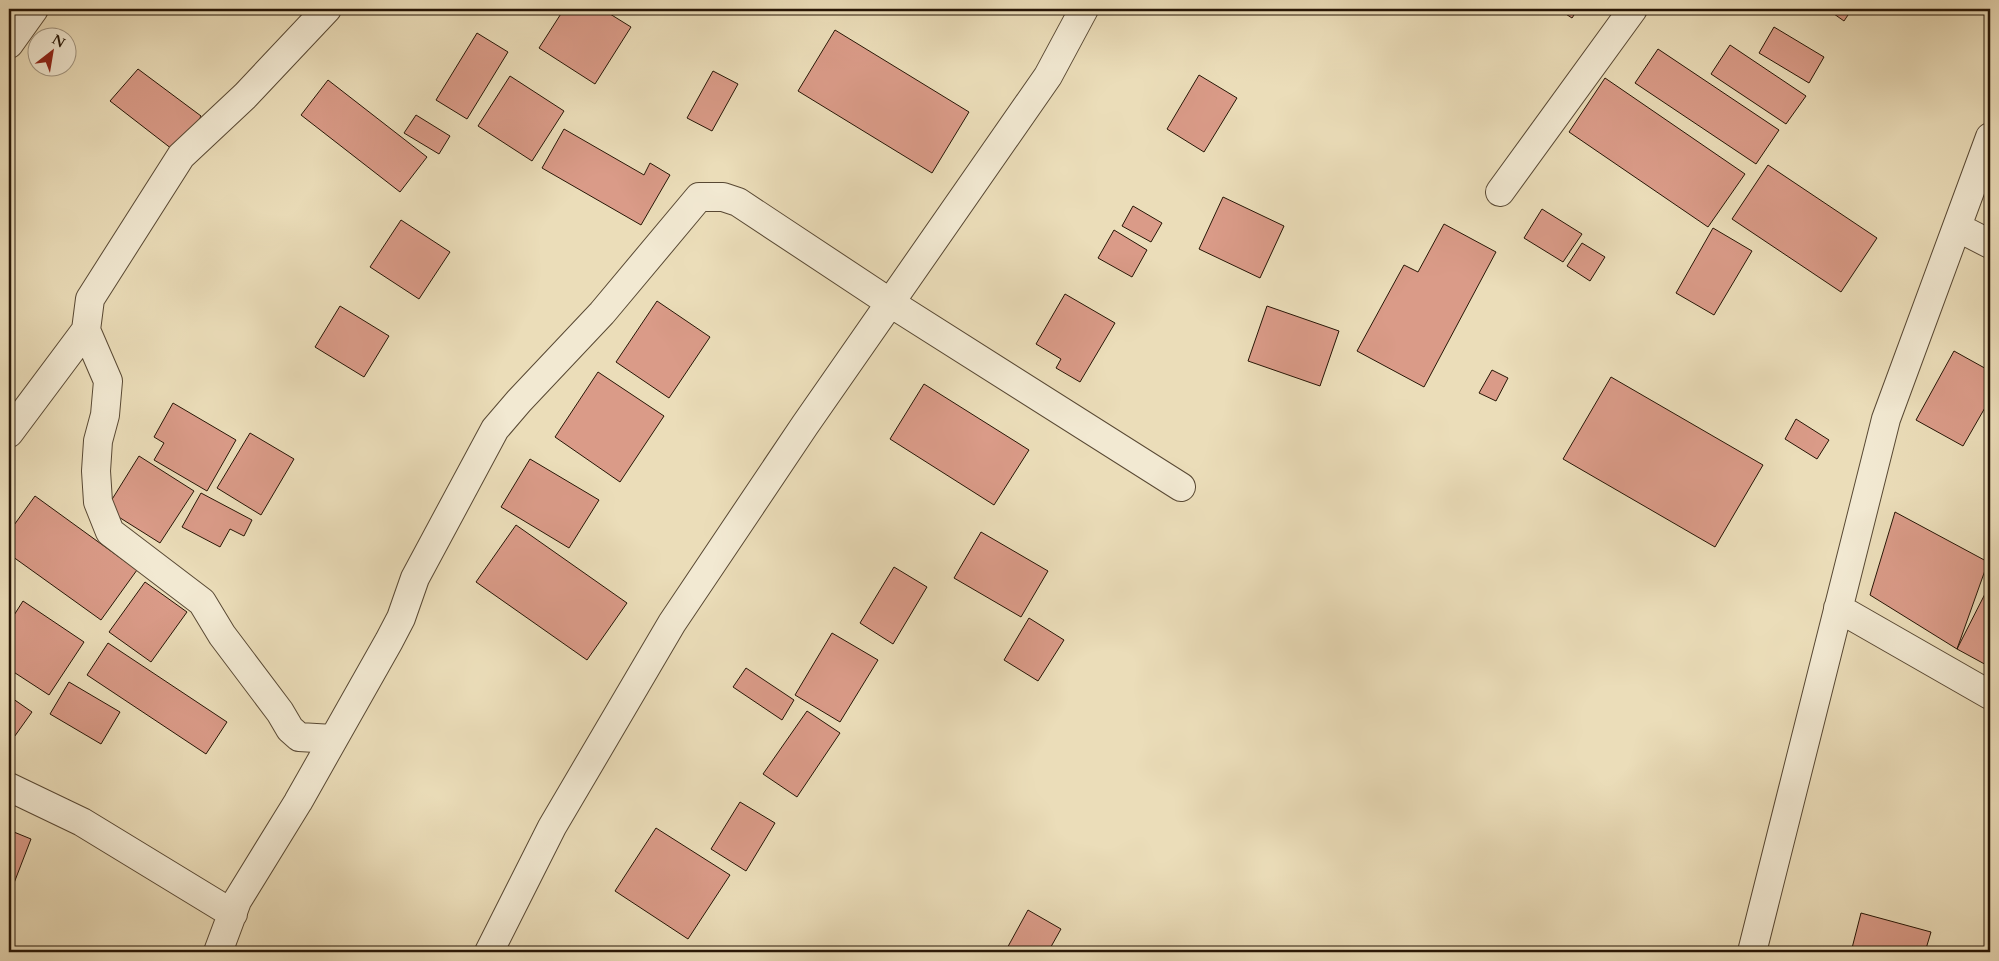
<svg xmlns="http://www.w3.org/2000/svg" width="1999" height="961" font-family="Cardo,serif">
  <style>
    .building { fill: #da9b88; stroke: #271606 }
    .lines { fill: none; stroke-linecap: round; stroke-linejoin: round }
    .street-casing { stroke: #584833; stroke-width: 30 }
    .street { stroke: #f2e9d2; stroke-width: 28 }
  </style>
  <rect width="100%" height="100%" fill="#ebddb9"/>
  <filter id="stains"><feTurbulence type="fractalNoise" baseFrequency=".004" numOctaves="4"/><feColorMatrix values="0 0 0 0 .2 0 0 0 0 .09 0 0 0 0 .02 0 0 0 .5 -.17"/></filter>
  <radialGradient id="worn" r=".72"><stop offset=".6" stop-color="#630" stop-opacity="0"/><stop offset="1" stop-color="#630" stop-opacity=".3"/></radialGradient>
  <path class="building" d="M564,9h38l29,18 -36,57 -56,-36z
    M1558,9h20l-6,9z
    M1827,9h25l-8,12z
    M1774,27l50,30 -15,26 -50,-30z
    M835,30l134,82 -37,61 -134,-82z
    M477,33l31,19 -41,67 -31,-19z
    M1730,45l76,51 -20,28 -75,-50z
    M1658,49l121,81 -23,34 -121,-81z
    M138,69l63,47 -20,40 -71,-55z
    M713,71l25,13 -26,47 -25,-13z
    M1199,75l38,23 -33,54 -37,-23z
    M510,76l54,35 -32,50 -54,-35z
    M1605,78l140,96 -37,53 -139,-95z
    M328,80l99,77 -27,35 -99,-77z
    M416,115l34,21 -11,18 -35,-21z
    M564,129l80,46 6,-12 20,12 -29,50 -99,-57z
    M1768,165l109,73 -36,54 -109,-73z
    M1223,197l61,29 -24,52 -61,-29z
    M1133,206l29,17 -11,19 -29,-16z
    M1542,209l40,25 -19,28 -39,-24z
    M401,220l49,32 -31,47 -49,-32z
    M1444,224l52,28 -72,135 -67,-36 47,-86 14,7z
    M1713,228l39,23 -38,64 -38,-22z
    M1114,230l33,20 -15,27 -34,-19z
    M1582,243l23,14 -15,24 -23,-15z
    M1065,294l50,29 -35,59 -24,-14 5,-9 -25,-15z
    M657,301l53,36 -41,61 -53,-36z
    M340,306l49,30 -25,41 -49,-30z
    M1267,306l72,25 -19,55 -72,-25z
    M1954,351l36,20v28l-27,47 -47,-26z
    M1492,370l16,8 -12,23 -17,-8z
    M598,372l66,44 -44,66 -65,-45z
    M1611,377l152,88 -48,82 -152,-88z
    M924,384l105,66 -35,55 -104,-66z
    M173,403l63,37 -29,51 -53,-31 10,-17 -10,-6z
    M1796,419l33,21 -12,19 -32,-20z
    M250,433l44,26 -33,56 -44,-27z
    M139,456l55,35 -34,52 -54,-34z
    M530,459l69,41 -30,48 -68,-41z
    M201,493l51,27 -8,16 -14,-7 -10,18 -38,-20z
    M35,496l102,74 -36,50 -92,-66v-22z
    M1895,512l93,50 -31,87 -87,-54z
    M516,525l111,78 -40,57 -111,-78z
    M981,532l67,39 -27,46 -67,-39z
    M894,567l33,20 -34,57 -33,-21z
    M145,582l42,30 -36,50 -42,-30z
    M1990,584v83l-33,-18z
    M23,601l61,41 -35,53 -40,-26v-46z
    M1029,618l35,22 -26,41 -34,-21z
    M832,633l46,27 -38,62 -45,-27z
    M108,643l119,79 -21,32 -119,-79z
    M746,668l48,32 -12,20 -49,-33z
    M69,682l51,30 -19,32 -51,-30z
    M9,696l23,16 -20,28 -3,-2z
    M807,711l33,22 -43,64 -34,-23z
    M740,802l35,21 -29,48 -35,-22z
    M656,828l74,47 -42,64 -73,-48z
    M9,830l22,9 -22,57z
    M1028,910l33,19 -13,23h-43z
    M1861,913l70,19 -6,20h-74z"/>
  <g class="lines">
    <defs>
      <path id="street" d="M327,9l-82,87 -64,60 -91,143 -4,31 22,51 -3,34 -7,26 -2,30 2,31 12,30 92,70 20,33 58,77 10,17 9,8 34,2
        M9,44l25,-35
        M1500,192l133,-183
        M1957,227l33,17
        M9,433l77,-103
        M1838,608l152,87
        M9,787l73,35 151,92
        M218,952l19,-51 61,-99 91,-161 12,-23 14,-40 80,-149 24,-28 83,-88 97,-116h24l15,5 151,100 292,185
        M489,952l63,-125 120,-204 133,-198 243,-349 36,-67
        M1752,952l134,-533 104,-282"/>
    </defs>
    <use href="#street" class="street-casing"/>
    <use href="#street" class="street"/>
  </g>
  <rect width="1999" height="961" fill="none" stroke="#ebddb9" stroke-width="30"/>
  <rect x="10" y="10" width="1979" height="941" fill="none" stroke="#271606" stroke-width="2.5"/>
  <rect x="15" y="15" width="1969" height="931" fill="none" stroke="#271606"/>
  <g transform="translate(52 52) rotate(31)"><circle r="24" fill="#f2e9d2" stroke="#a19580"/>
  <path d="M0-4L9 19L0 12L-9 19Z" fill="#8f2418"/>
  <text y="-8" font-size="14" font-weight="bold" text-anchor="middle" fill="#271606">N</text>
  </g>
  <rect width="100%" height="100%" filter="url(#stains)"/>
  <rect width="100%" height="100%" fill="url(#worn)"/>
</svg>
